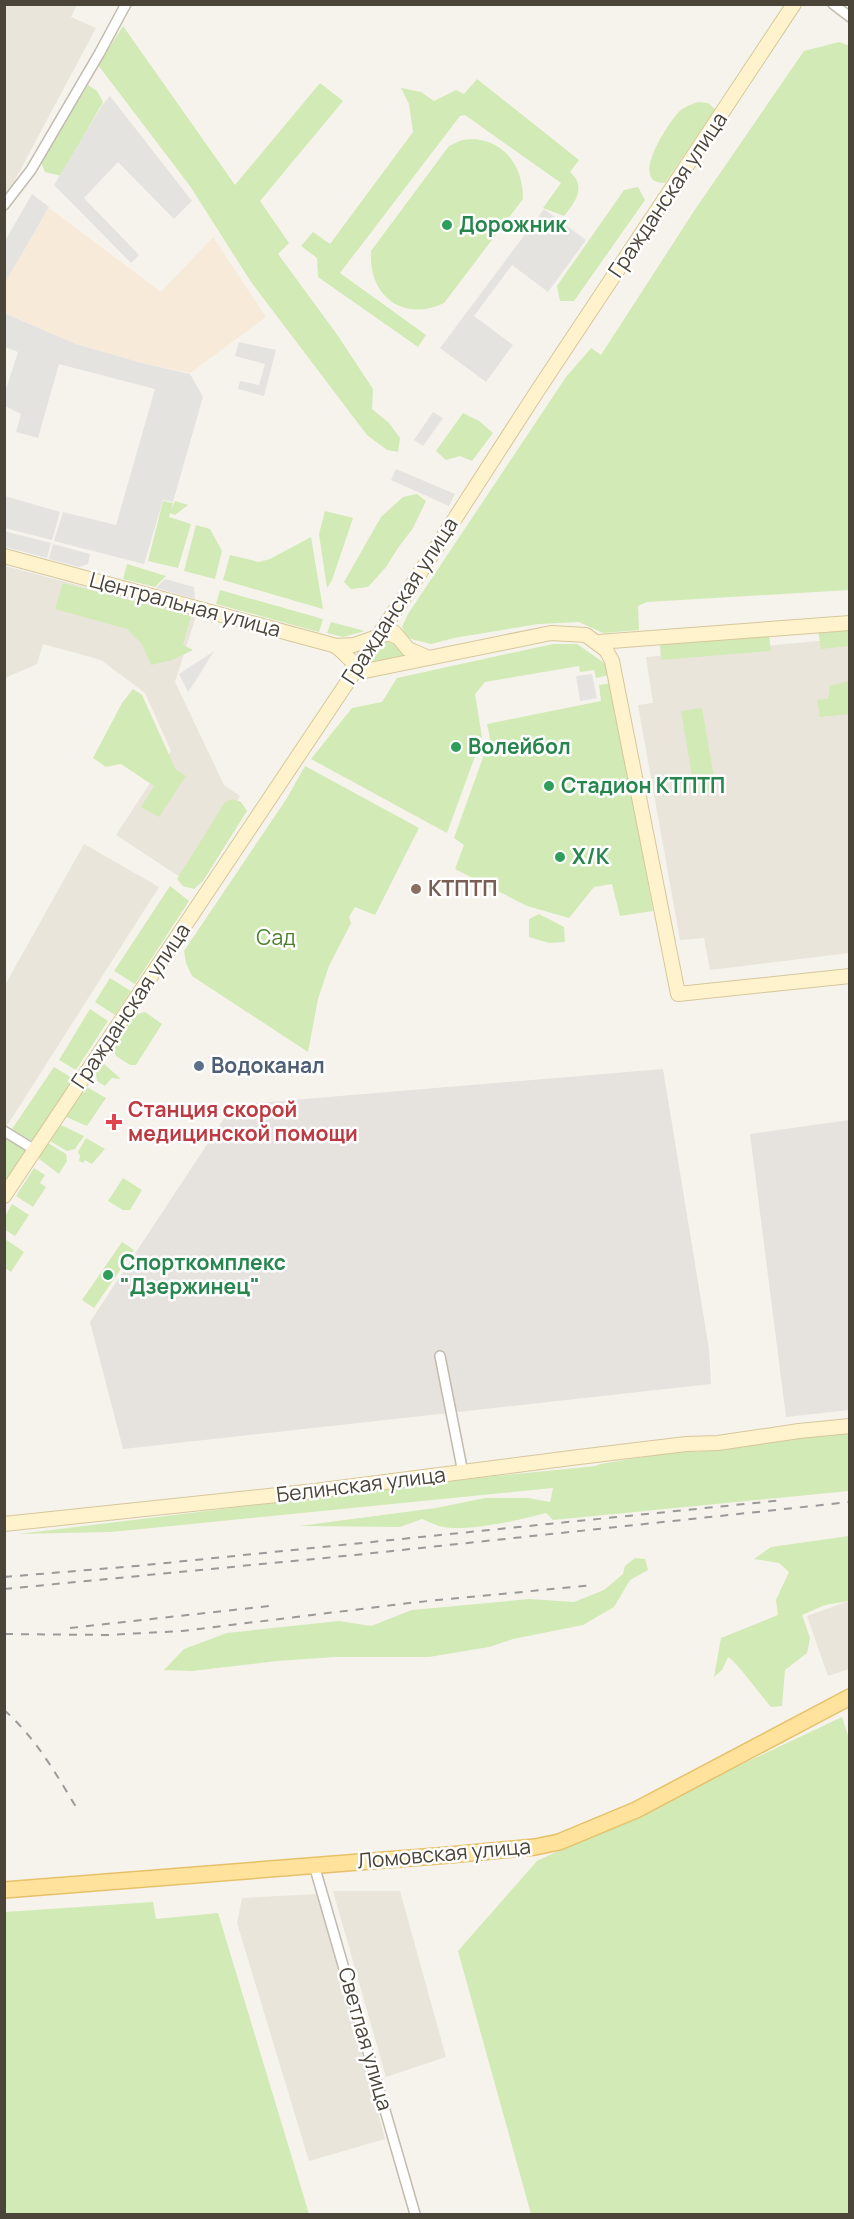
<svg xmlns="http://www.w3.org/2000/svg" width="854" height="2219" font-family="Manrope,sans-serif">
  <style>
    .residential { fill: #eae5da }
    .commercial { fill: #f7ead8 }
    .industrial { fill: #e6e2dd }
    .green { fill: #d2eab5 }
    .parking { fill: #e5e3e0 }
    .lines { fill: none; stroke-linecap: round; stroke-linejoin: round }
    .street-casing { stroke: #c2bbae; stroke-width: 12 }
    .secondary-casing { stroke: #d6c79b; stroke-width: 16 }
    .primary-casing { stroke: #e6c16a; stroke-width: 18 }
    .street { stroke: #fff; stroke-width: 9 }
    .secondary { stroke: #fff3cd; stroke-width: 14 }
    .primary { stroke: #ffe39c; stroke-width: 15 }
    .rail { stroke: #9a9a9a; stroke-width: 2; stroke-dasharray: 8 8; stroke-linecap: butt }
    .leisure-dot { fill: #2e9e5b; stroke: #fff; stroke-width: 2 }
    .education-dot { fill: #8d6e63; stroke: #fff; stroke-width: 2 }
    .service-dot { fill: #5c6f8a; stroke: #fff; stroke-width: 2 }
    .health-dot { fill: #e0444e; stroke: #fff; stroke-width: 2 }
    .labels { text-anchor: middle; stroke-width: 5; stroke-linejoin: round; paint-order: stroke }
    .street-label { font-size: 21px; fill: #4b4439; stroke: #fff }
    .leisure-label { font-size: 21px; font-weight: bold; fill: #27864d; stroke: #fff; text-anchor: start }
    .education-label { font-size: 21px; font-weight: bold; fill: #785e54; stroke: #fff; text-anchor: start }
    .park-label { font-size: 21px; fill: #4a7f2a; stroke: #fff }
    .service-label { font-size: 21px; font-weight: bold; fill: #4e5e75; stroke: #fff; text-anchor: start }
    .health-label { font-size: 21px; font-weight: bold; fill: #be3a42; stroke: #fff; text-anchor: start }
  </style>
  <rect width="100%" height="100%" fill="#f6f3ec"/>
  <path class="residential" d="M5,5h72l-6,12 25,11 -88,165 -3,-2z
    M5,566l191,50 -21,66 49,103 16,11 -54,85 -70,-46 55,-84 -26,-58 -44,-33 -58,-16 -6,20 -32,14z
    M849,638v315l-139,17 -6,-32 -24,2 -42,-235 15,-2 -7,-46z
    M84,844l75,43 -154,242v-144z
    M849,1601v68l-21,7 -21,-60z
    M333,1891h67l46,166 -60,20z
    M318,1894l67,245 -76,22 -72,-238 5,-25z"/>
  <path class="commercial" d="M49,208l112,84 52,-55 53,80 -76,56 -48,-10 -66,-19 -71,-31v-31z"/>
  <path class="industrial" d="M663,1069l46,280 2,35 -588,65 -33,-127 143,-217z
    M849,1120v290l-63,7 -36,-283z"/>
  <path class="green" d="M123,26l112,159 85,-102 23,18 -83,100 29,42 -11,11 58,79 37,56 -1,20 17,14 11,15 -2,14 -11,-2 -20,-15 -116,-153 -61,-96 -92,-121z
    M839,42l11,4 -1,544 -202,12 -9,4 1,24 -36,3 -24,-11 -40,2 -85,14 -23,6 -20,-5 -6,-5 -3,-7 6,-13 158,-237 25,-29 10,7 93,-144 110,-160z
    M477,79l102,81 -9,12c17,15 5,30 -6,44l-21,-8 18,-25 -96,-68 -5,1 -120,157 86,62 -8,12 -100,-70 -1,-19 -16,-12 12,-14 17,12 83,-112 -4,-28 -8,-16 20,4 13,9 22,-11 8,4z
    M88,85l9,6 6,11 -42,74 -16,-4 -4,-10z
    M698,102l10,1 7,6 -50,74c-37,0 2,-57 12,-69 6,-7 13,-9 21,-12z
    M475,139c32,4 48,29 48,60l-79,104c-42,20 -76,-8 -73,-52l78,-105 13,-6z
    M638,187l7,13 -71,101h-14l-3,-15 67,-96z
    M463,413l16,8 14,12 -21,28 -12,-5 -14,4 -10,-9z
    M417,494l9,7 -13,27 -15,20 -12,19 -18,20 -17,2 -7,-7 37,-65 22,-20z
    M163,501l10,2 -2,7 4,-9 13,4 -13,10 -5,-2 -1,4 22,7 -13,44 -30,-7z
    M325,511l28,7 -21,62 -5,8 -8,-54z
    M196,525l14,4 12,22 -7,28 -31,-8z
    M311,537l12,72 -100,-29 7,-25 29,7 11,-3z
    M127,564l39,12 -11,11 -32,-8z
    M63,583l128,33 -8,29 10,5 -21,10 -21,5 -9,-21 -15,-15 -72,-20z
    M220,590l103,29 -4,13 -103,-28z
    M331,622l34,9 -22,6 -16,-4z
    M849,627v19l-28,3 -3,-19z
    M389,636l11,12 14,9 -44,7z
    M769,636l2,15 -110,9 -1,-16z
    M553,644h24l30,21 3,10 -14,3 -2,-8 -14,2 -1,-6 -94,16 -10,12 7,43 -35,96 -136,-74 41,-51 30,-6 15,-24z
    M849,681v33l-29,3 -3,-17 11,-1 2,-13z
    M612,683l41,228 -33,5 -8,-32 -18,3 -25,31 -42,-12 -72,-37 9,-24 -10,-7 36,-100 -3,-14 114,-23 -2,-16z
    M133,689l9,6 34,75 10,6 -27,41 -18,-10 13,-21 -33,-22 -15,3 -13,-9 29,-55z
    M702,708l14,81 -21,5 -14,-83z
    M305,766l114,62 -44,87 -20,-8 -6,10 2,6 -22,43 -11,33 -10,53 -116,-76 -6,-13 -2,-12 103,-153z
    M233,799l8,3 6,9 -44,70 -9,8 -11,-3 -6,-7 48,-77z
    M170,886l19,15 -54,83 -21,-13z
    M539,914l25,13 1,15 -16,1 -20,-6v-18z
    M110,978l21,13 -16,24 -20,-13z
    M90,1009l18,12 -32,49 -17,-10z
    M145,1012l17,12 -26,41h-6l-14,-9 -3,-8 22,-33z
    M104,1064l17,15 -9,-1 -7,8 -8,-5 -1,-8z
    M54,1067l20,12 -42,62 -20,-12z
    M85,1086l21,12 -19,28 -23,-10z
    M61,1125l23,11 -9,13 -8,2 -17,-10z
    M6,1138l20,11 -21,32 -1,-41z
    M86,1138l19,11 -13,15 -7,-4 -2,3 -4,-2 1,-5 -2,-4z
    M48,1143l18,11 1,7 -8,13 -21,-16z
    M34,1168l11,7 -5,8 6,4 -13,20 -17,-11z
    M123,1178l19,12 -12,20h-7l-15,-9z
    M12,1204l17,11 -14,21 -10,-6v-14z
    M5,1239l19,13 -13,20 -6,-4z
    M122,1242l12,8 -40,58 -12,-8z
    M849,1430v61l-296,29 -7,-7c-26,7 -81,20 -107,13 -6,-2 -12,-5 -17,-7l-22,8 -101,-1 137,-18 49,-10h43l22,4 3,-14 -442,44 -93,2 468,-57 110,-11 4,-2 89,-14 8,2z
    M849,1536v65l-24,4 -23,10 8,23 -3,15 -22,17 -3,36 -11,1c-10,-11 -34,-45 -43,-50l-6,13 -8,7 7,-39 57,-23 -2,-15 13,-28 -10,-9 -25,-4 17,-12z
    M635,1558l10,1 3,11 -18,10 -16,27 -31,18 -70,14 -24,8 -60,10h-94l-58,4 -85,10 -28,-1 20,-21 43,-16 112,-12 32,5 41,-16 87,-8 30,-3 45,3 30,-12 19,-16 2,-8z
    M842,1717l8,25 -1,472h-318l-73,-263 79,-90z
    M153,1902l3,17 62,-6 91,301h-304v-302z"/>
  <path class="parking" d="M110,96l82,105 -18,18 -56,-57 -34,36 55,57 -8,8 -77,-78 49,-81z
    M32,194l17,13 -44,76v-42z
    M544,209l42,31 -38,52 -36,-27 -38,51 39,29 -27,37 -46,-34z
    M4,313l72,31 66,19 48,11 13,23 -30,105 -10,-2 -19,64 -90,-23 9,-29 53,13 39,-136 -96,-25 -21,74 -22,-6 5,-18 -16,-8 -1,-11 14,-43 -13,-5z
    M239,342l37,8 -12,46 -26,-7 2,-8 19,4 6,-21 -30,-8z
    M433,412l10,6 -20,28 -9,-6z
    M396,469l59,25 -6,12 -58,-26z
    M5,496l55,16 -8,28 -47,-12z
    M4,531l47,12 -4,15 -42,-11z
    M53,544l37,10 -2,10 -9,3 -30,-8z
    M165,579l29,8 1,12 -39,-11z
    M214,651l-16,26 -10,15 -9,-18z
    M592,674l5,24 -17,3 -4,-25z"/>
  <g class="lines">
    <defs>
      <path id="street" d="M833,4l17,13
        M4,205l27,-35 68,-116 27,-50
        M4,1131l31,19
        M440,1356l23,117
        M314,1865l101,349"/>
      <path id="secondary" d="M4,556l329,89c13,6 19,21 32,26l186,-38 35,2 20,15 6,11 66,333 172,-18
        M394,632l14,17 21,9
        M598,642l252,-19
        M335,646l19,-1 34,-12 9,4
        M4,1196l401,-600 133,-206 256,-386
        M4,1524l311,-33 264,-34 107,-13 32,-1 81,-12 51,-5"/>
      <path id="primary" d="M4,1890l445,-35 86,-8 24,-5 77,-32 214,-113"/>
    </defs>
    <use href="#street" class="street-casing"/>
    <use href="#secondary" class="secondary-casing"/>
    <use href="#primary" class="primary-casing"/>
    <use href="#street" class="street"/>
    <use href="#secondary" class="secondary"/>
    <use href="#primary" class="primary"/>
    <path class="rail" d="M4,1577l132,-11 648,-66
      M4,1589l351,-34 495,-53
      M70,1628l199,-22
      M5,1634l102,1 75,-4 236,-29 176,-17
      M4,1710c31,27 51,62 72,97"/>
  </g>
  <g class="leisure-dot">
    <circle cx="447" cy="225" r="6"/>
    <circle cx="456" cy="747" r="6"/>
    <circle cx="549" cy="786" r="6"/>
    <circle cx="560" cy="857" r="6"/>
    <circle cx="108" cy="1275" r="6"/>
  </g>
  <circle class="education-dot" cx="416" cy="889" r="6"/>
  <circle class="service-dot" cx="199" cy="1066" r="6"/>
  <path class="health-dot" d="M111 1113h6v6h6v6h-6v6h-6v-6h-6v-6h6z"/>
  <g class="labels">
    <g class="street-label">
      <text transform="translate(668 195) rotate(-56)" y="7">Гражданская улица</text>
      <text transform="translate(400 601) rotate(-57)" y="7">Гражданская улица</text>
      <text transform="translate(185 605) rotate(15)" y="7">Центральная улица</text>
      <text transform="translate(131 1006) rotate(-56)" y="7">Гражданская улица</text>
      <text transform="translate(361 1485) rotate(-7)" y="7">Белинская улица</text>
      <text transform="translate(444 1854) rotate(-5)" y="7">Ломовская улица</text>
      <text transform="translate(365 2039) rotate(74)" y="7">Светлая улица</text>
    </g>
    <g class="leisure-label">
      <text x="459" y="232">Дорожник</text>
      <text x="468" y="754">Волейбол</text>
      <text x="561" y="793">Стадион КТПТП</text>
      <text x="572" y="864">Х/К</text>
      <text x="120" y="1270">Спорткомплекс<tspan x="120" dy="24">"Дзержинец"</tspan></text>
    </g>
    <g class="education-label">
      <text x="428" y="896">КТПТП</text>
    </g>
    <g class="park-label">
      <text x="276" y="945">Сад</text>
    </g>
    <g class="service-label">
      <text x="211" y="1073">Водоканал</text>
    </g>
    <g class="health-label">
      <text x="128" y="1117">Станция скорой<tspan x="128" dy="24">медицинской помощи</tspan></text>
    </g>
  </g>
  <rect width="854" height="2219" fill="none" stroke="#4b4439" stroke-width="12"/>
</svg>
